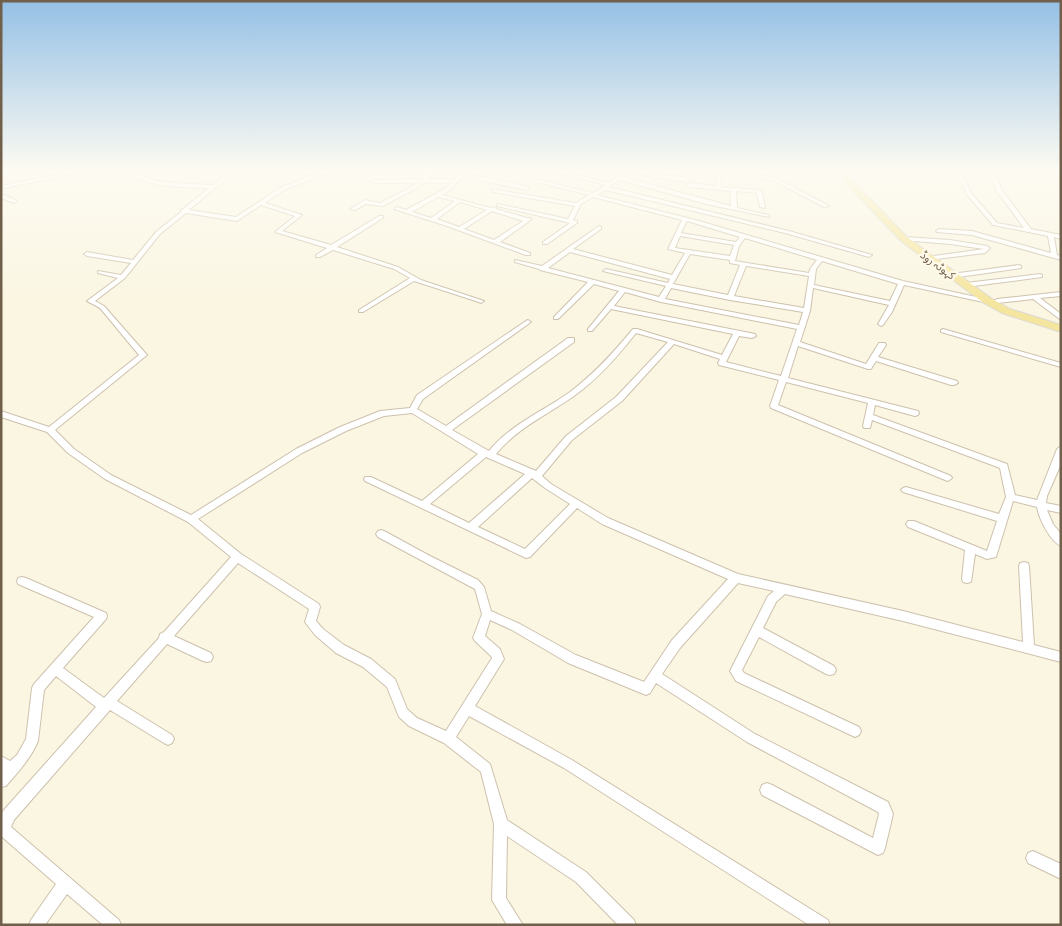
<svg xmlns="http://www.w3.org/2000/svg" width="1062" height="926" font-family="Signika,'Noto Sans Arabic',sans-serif">
  <style>
    .lines { fill: none; stroke-linecap: round; stroke-linejoin: round }
    .street-casing { stroke: #cdc1ad; stroke-width: 2 }
    .primary-casing { stroke: #ddd9d4; stroke-width: 2 }
    .street { fill: #fff; fill-rule: evenodd }
    .primary { fill: #f5e69f; fill-rule: evenodd }
    .labels { text-anchor: middle; stroke-width: 5; stroke-linejoin: round; paint-order: stroke }
    .far-street-label { font-size: 11px; fill: #70604b; stroke: #fef9e8 }
  </style>
  <rect width="100%" height="100%" fill="#faf6e2"/>
  <g class="lines">
    <defs>
      <path id="street" d="M81,170h11l-91,19v-3z
        M124,170c11,0 22,9 33,11 19,3 38,3 56,4l18,-15h6l-48,40 47,7 44,-29 42,-17h4v2l-42,17 -19,13 37,12 -20,16 49,14 48,-29h4v2l-46,29 61,20 23,13 63,21 -3,2 -2,-1 -65,-21 -51,31h-4v-2l51,-32 -16,-9 -61,-19 -13,7h-4v-2l11,-7 -52,-16 20,-16 -34,-11 -24,16 -51,-8 -26,21 -35,44 -30,23 9,5 43,49 -92,75 19,19 37,26 80,40 105,-66 44,-22 40,-16 30,-3 7,-13 109,-74 2,-1 3,2 -108,77 -6,10 29,17 122,-88h6v4l-122,88 37,21c22,-27 53,-39 81,-59 24,-18 44,-40 63,-63h4l85,26 11,-21 -122,-25 -19,22h-4v-2l31,-38 -25,-7 -36,35h-4v-2l34,-35 -48,-12 -1,-1 -24,-7v-2l27,6 57,-40 2,1v2l-28,20 99,26 13,-22 -17,-4 14,-29 -89,-23 -12,7 -8,16 4,1v2l-30,21h-4v-2l27,-19 -73,-17v-2l71,15 7,-13 -81,-14 -2,-1v-2l84,14 13,-8 -57,-14 3,-2 58,14 13,-8 -60,-15h10l53,13 9,-7v-6h5v7l108,29 -1,-15 -41,-4 -3,-2 3,-2 27,3 1,-12 4,-1v14l38,3 3,2 3,16 -5,-1 -3,-14 -21,-2 1,17 32,7v2l-63,-13 -86,-24 -11,7 180,44 83,24 -3,2 -84,-24 -179,-43 -9,5 102,26 204,60 87,19 1,1 -3,2 -84,-18 -12,27 -9,13 -2,1 -3,-2 11,-19 -76,-17 -3,23 -10,31 66,22 13,-21h6l1,2 -8,12 79,24 1,2 -4,2h-3l-75,-24 -5,8h-3l-70,-23 -10,32 130,33 1,2 -1,2 -3,1 -40,-11 -2,10 134,49 8,31 22,5 20,-51 4,-3v18l-14,32 -1,7 15,3v7l-14,-3 6,14 8,10v12c-11,-5 -22,-27 -24,-39l-24,-6 -17,56 -9,2 -12,-5 -4,28 -4,1 -4,-1 -1,-3 3,-29 -57,-23 -2,-3 2,-3h6l73,30 10,-30 -94,-29 -2,-2 2,-2 3,-1 93,27 7,-17 -6,-29 -128,-48 -2,8h-6l-1,-2 5,-23 -82,-21 -8,23 173,71 1,2 -4,3 -3,-1 -174,-72 -1,-2 9,-26 -60,-15 -1,-2 2,-4 -46,-15 -52,57 -50,39 -30,36 9,8 57,34 130,56 165,37 120,31 -4,-76 1,-3 4,-1 4,1 1,3 5,79 27,7v10l-158,-41 -118,-27 -9,8 -13,26 71,38 2,4 -2,4 -4,1 -4,-1 -67,-37 -17,33 2,3 115,54 2,4 -2,4 -4,2 -119,-56 -6,-10 38,-75 6,-5 -36,-8 -58,65 -18,26 93,60 133,68 5,12 -8,34 -2,5 -5,2 -116,-60 -2,-5 2,-5 5,-2 5,2 101,53 6,-24 -1,-2 -131,-70 -91,-59 -6,10 -4,2 -78,-32 -56,-33 -22,-10 -5,16 15,13 4,10 -29,47 97,54 256,160 2,5h-21l-245,-157 -95,-52 -13,21 34,27 17,56 79,52 48,48 2,5h-18l-42,-43 -69,-46 -1,62 17,27h-16l-15,-25 2,-76 -13,-52 -37,-29 -35,-17 -10,-9 -12,-30 -24,-20 -27,-14 -21,-18 -10,-13 4,-13 -71,-46 -64,73 37,17 2,4 -2,4 -4,1 -4,-1 -36,-17 -50,57 55,34 2,4 -2,4 -4,2 -4,-2 -54,-33 -96,110 -3,7 108,93 2,5h-18l-36,-31 -22,31h-16l2,-5 25,-36 -55,-48v-20l2,-5 93,-104 -40,-31 -12,14 -6,51c-7,17 -20,31 -32,45l-5,1v-31l9,5 7,-6 9,-16 6,-51 2,-4 60,-67 -76,-33 -1,-3 1,-3 4,-1 4,1 80,35 1,3 -1,3 -43,49 41,30 55,-60 1,-4 4,-2 67,-75 -43,-35 -83,-43 -37,-26 -21,-21 -46,-15v-6l48,16 90,-72 -39,-47 -13,-7 31,-23 -20,-5v-2l23,4 10,-12 -44,-7 -3,-2 3,-2 46,8 23,-28 25,-20v-2l2,-1 26,-21c-28,-1 -61,0 -85,-18zM687,221l53,16 -4,5 -55,-9zM680,236l54,9 -4,11 -55,-8zM745,238l72,22 -7,9 -1,4 -74,-12 4,-15zM570,252l100,27 -2,4 -62,-14 -3,2 63,15 -7,11 -111,-29zM690,254l40,6v3l10,2 -12,30 -55,-11zM822,261l76,23 -8,17 -76,-16 2,-16zM746,266l63,10 -5,32 -70,-12zM671,288l59,12 73,12 -4,13 -134,-26zM625,292l36,10 136,27 -16,47 -55,-14 13,-26 13,2 4,-2 -1,-2 -141,-28zM636,333l32,9 -52,55 -50,39 -30,35 -40,-17c21,-26 51,-39 78,-58 24,-17 44,-40 62,-63zM412,413l66,41 -56,47 -51,-24h-6l-1,2 1,2 161,77 4,-1 47,-49 25,16 126,55 -56,61 -28,42 -68,-27 -56,-31 -29,-13 -7,-24 -6,-7 -48,-24 -46,-25 -3,-1 -3,1 -2,3 2,3 97,52 7,25 -9,24 2,3 16,15 1,2 -46,73 -29,-13 -10,-9 -12,-30 -24,-20 -27,-14 -21,-16 -7,-8 4,-14 -1,-3 -78,-50 -43,-35 104,-66 44,-22 38,-15zM486,457l39,17 -56,49 -39,-19zM532,478l13,10 25,16 -45,45 -47,-22z
        M431,170h6l-10,9h27l12,-9h6l-11,8 -11,12 -8,5 49,13 5,-1v2l31,9h4v2l-31,22 30,11v2h-4l-79,-29 -53,-17 3,-2 9,3 40,-22 5,-5h-28l-8,6 -32,17 -17,-2 -11,6 -5,-1 15,-9 15,3 31,-16 6,-4h-42l-2,-1v-2l47,-1zM438,197l17,4 -24,17 -19,-6zM460,202l27,8 -28,17 -22,-8zM492,211l31,10 -29,19 -30,-11z
        M637,170h5l2,3 45,5 3,2 -3,2 -47,-7z
        M954,170h5l13,24 25,29 27,5 -28,-38 -8,-20h5l9,20 29,39 30,6v4l-7,-2 3,18 4,1v4l-89,-25 -35,-3 -1,-1 3,-2 33,2 79,22 -3,-17 -55,-11 -25,-29z
        M1054,170h5l2,4v5z
        M751,174l25,4 53,28 -5,1 -51,-27 -24,-4v-2z
        M476,176l50,10 3,2 -3,2 -52,-11v-2z
        M1,194l15,6 1,1 -3,2 -13,-5z
        M904,237l46,3 37,6 3,2 -5,5 -49,6 -3,-2 1,-1 50,-7 -34,-5 -48,-4 -1,-1z
        M1019,265l2,1v2l-62,9 -3,-2 3,-2z
        M1040,274l2,1v2l-76,10 -3,-2 3,-2z
        M1061,292v4l-21,2 21,16v6l-28,-21 -36,4 -3,-2 3,-2z
        M943,329l118,34v4l-120,-35v-2z
        M1033,851l28,13v15l-33,-16 -2,-5 2,-5z"/>
      <path id="primary" d="M833,170h9l65,67 85,62 18,10 51,16v7l-59,-19 -18,-10 -83,-62z"/>
    </defs>
    <use href="#street" class="street-casing"/>
    <use href="#primary" class="primary-casing"/>
    <use href="#street" class="street"/>
    <use href="#primary" class="primary"/>
  </g>
  <linearGradient id="sky" x2="0" y2="1"><stop stop-color="#95c0e6"/><stop offset="0.57" stop-color="#fdfbf2"/><stop offset="1" stop-color="#fdfbf2" stop-opacity="0"/></linearGradient>
  <rect width="1062" height="300" fill="url(#sky)"/>
  <g class="labels">
    <g class="far-street-label">
      <text transform="translate(938 265) rotate(36)" y="4">کہوٹہ روڈ</text>
    </g>
  </g>
  <rect width="1062" height="926" fill="none" stroke="#70604b" stroke-width="5"/>
</svg>
